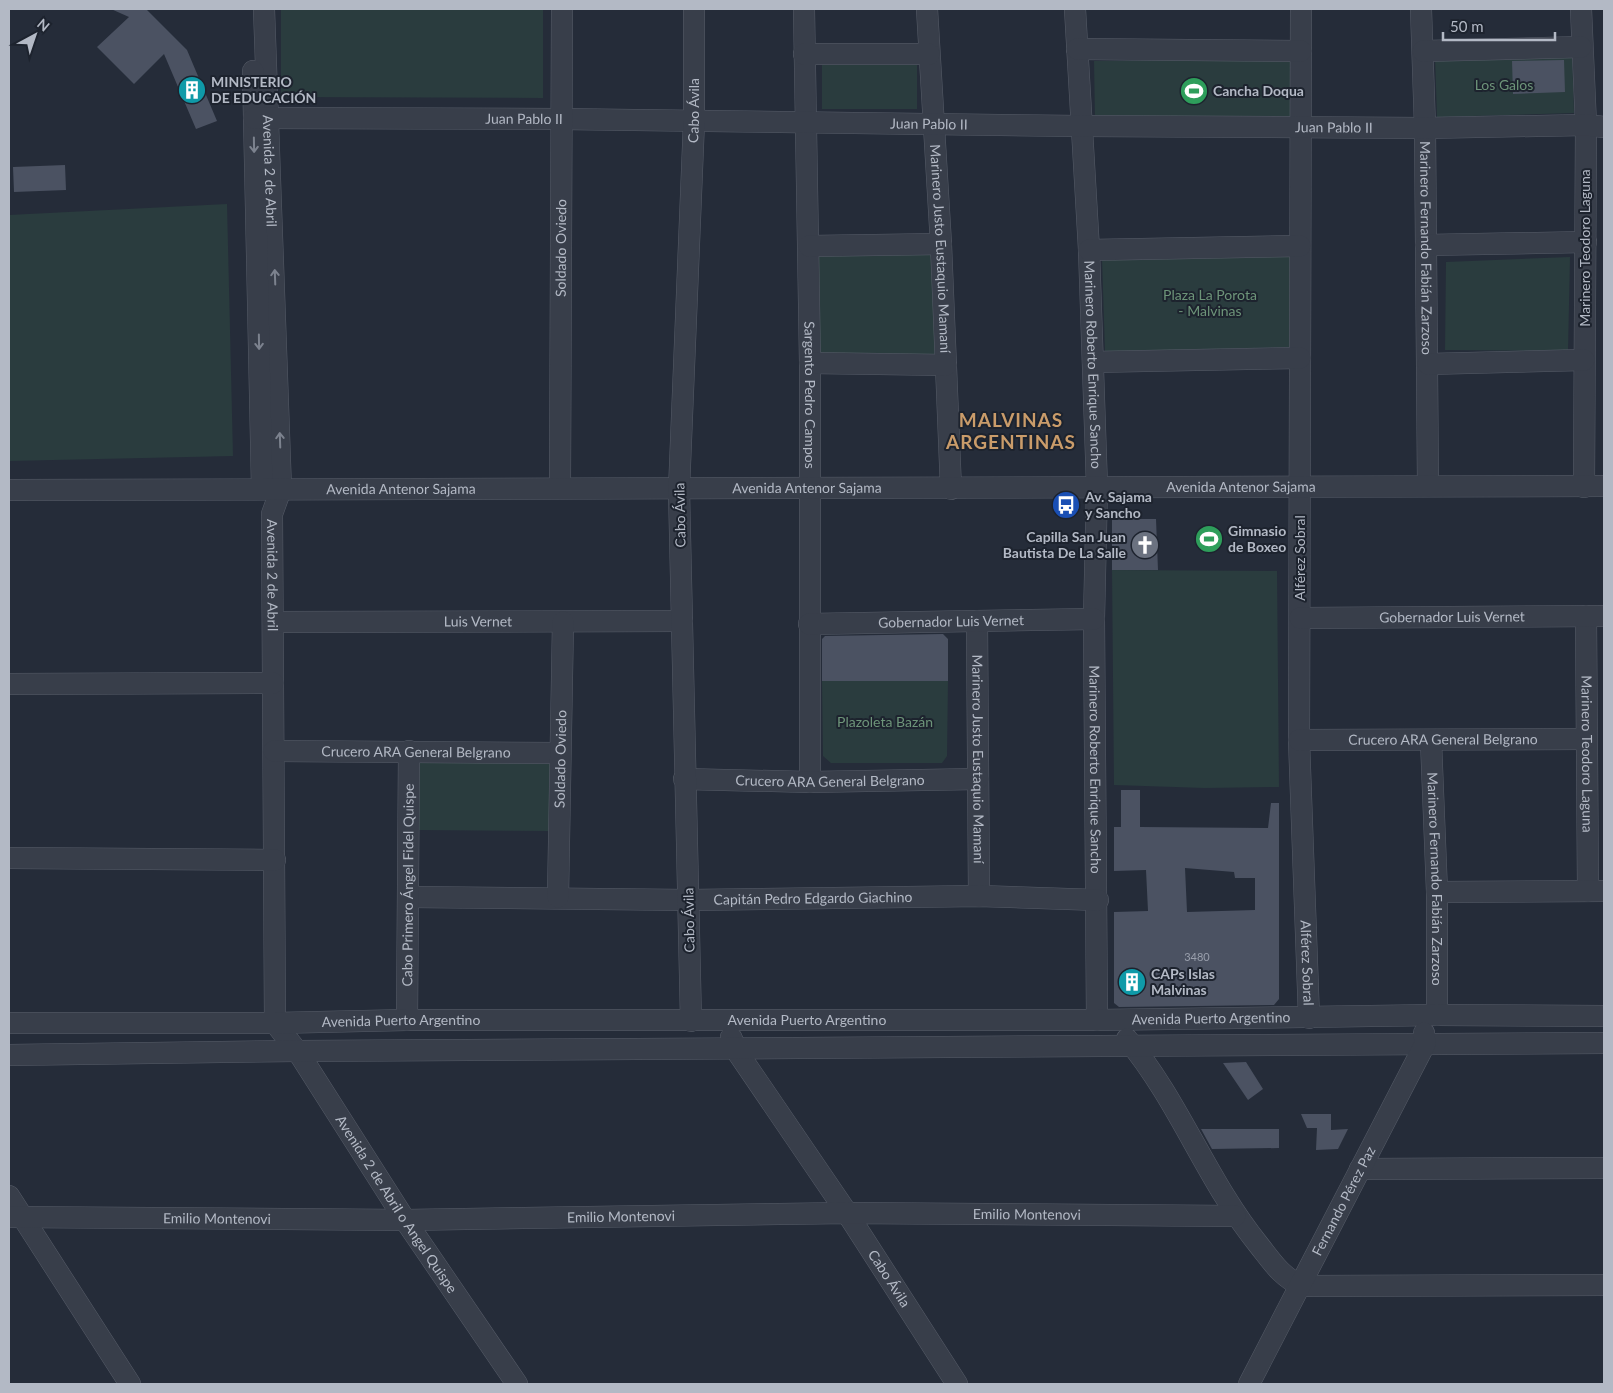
<svg xmlns="http://www.w3.org/2000/svg" width="1613" height="1393" font-family="Lato,sans-serif">
  <style>
    .green { fill: #2a3c3e }
    .building { fill: #4b5262; fill-rule: evenodd }
    .lines { fill: none; stroke-linecap: round; stroke-linejoin: round }
    .minor-casing { stroke: #565c68; stroke-width: 22 }
    .minor { stroke: #383e4a; stroke-width: 21 }
    .oneway { stroke: #7c828e }
    .labels { text-anchor: middle; stroke-width: 4; stroke-linejoin: round; paint-order: stroke }
    .number-label { font-size: 11px; fill: #999fac }
    .poi-label { font-size: 14px; font-weight: bold; fill: #b3b9c5; stroke: #1d232e; text-anchor: start }
    .park-label { font-size: 14px; fill: #6d9479; stroke: #1d232e }
    .street-label { font-size: 14px; fill: #b3b9c5; stroke: #1d232e }
    .district-label { font-size: 19px; font-weight: bold; letter-spacing: 1px; fill: #ca9c6a; stroke: #1d232e }
  </style>
  <rect width="100%" height="100%" fill="#252c39"/>
  <path class="green" d="M281,9h262v89l-262,-1z
    M1572,53l2,60 -137,4 -2,-61z
    M1292,59l2,59 -199,3 -1,-60z
    M822,63h95v46h-95z
    M227,204l6,252 -224,5v-246z
    M819,252h115l3,105h-119z
    M1291,256l1,91 -187,5 -3,-93z
    M1570,257l-2,94 -123,-1 1,-88z
    M1112,570l165,1 2,216 -74,1 -91,-3z
    M822,681h126l-1,75 -5,7h-111l-8,-7z
    M415,760l137,1 -1,70 -136,-1z"/>
  <path class="building" d="M111,9h35l41,41 30,71 -21,8 -32,-75 -30,30 -37,-37 32,-30z
    M1564,60l1,32 -52,2 -1,-33z
    M65,165l1,25 -52,2 -1,-25z
    M1112,519h44l2,51h-46z
    M943,634l5,5v42h-126v-42l3,-3z
    M1121,790h19v37l128,1 3,-25h8v196l-5,6 -155,2 -5,-4v-91l34,-1 -2,-41 -32,1v-44h7zM1185,868l49,4 1,6h20v32l-68,2z
    M1246,1062l17,27 -15,11 -25,-37z
    M1301,1114h30v16l17,-1 -10,20 -22,1 1,-22h-10z
    M1201,1129h78v19l-67,1z"/>
  <g class="lines">
    <defs>
      <g id="minor">
        <path id="s1" d="M264,9l17,480 -9,25 3,509 25,32 105,165 112,164"/>
        <path id="s2" d="M804,9l6,354v419"/>
        <path id="s3" d="M927,9l14,235 10,245"/>
        <path id="s4" d="M1075,9l14,241 8,237 -3,132 3,401"/>
        <path id="s5" d="M1301,9l-2,731 10,278"/>
        <path id="s6" d="M1421,9l4,119 3,358"/>
        <path d="M1581,9l5,116 -2,362"/>
        <path d="M1077,49l224,2"/>
        <path d="M1423,51l158,-4"/>
        <path d="M804,54h125"/>
        <path d="M253,71l9,417"/>
        <path id="s7" d="M254,118l306,1 520,7 345,2 161,-3 18,2"/>
        <path d="M1426,245l160,-3"/>
        <path d="M809,246l132,-2"/>
        <path d="M1089,250l211,-4"/>
        <path d="M1093,362l207,-4"/>
        <path d="M810,363l136,2"/>
        <path d="M1428,364l156,-4"/>
        <path id="s8" d="M560,487l2,-478"/>
        <path id="s9" d="M9,490l1595,-4"/>
        <path id="s10" d="M1586,616l2,275"/>
        <path id="s11" d="M1300,618l304,-2"/>
        <path id="s12" d="M977,621l2,275"/>
        <path id="s13" d="M274,622l408,-1"/>
        <path id="s14" d="M809,624l285,-5"/>
        <path d="M9,684l264,-1"/>
        <path id="s15" d="M1299,740l287,-1"/>
        <path id="s16" d="M1431,741l6,151v123"/>
        <path id="s17" d="M274,751l286,2"/>
        <path id="s18" d="M684,779l126,3 168,-3"/>
        <path d="M9,858l266,2"/>
        <path d="M1437,892l167,-1"/>
        <path id="s19" d="M409,897l280,3 290,-4 119,4"/>
        <path id="s20" d="M558,897l5,-275"/>
        <path id="s21" d="M407,1020l2,-269"/>
        <path id="s22" d="M691,1021l-12,-531 15,-369v-112"/>
        <path id="s23" d="M9,1023h266l132,-3h690l340,-5 167,1"/>
        <path id="s24" d="M731,1037l7,16 109,160 110,171"/>
        <path d="M1127,1039c52,62 80,142 131,205 15,19 22,31 43,42l303,-1"/>
        <path d="M9,1055l288,-4 1307,-8"/>
        <path d="M1360,1169l244,-1"/>
        <path d="M9,1196l121,188"/>
        <path id="s25" d="M9,1217l396,3 442,-7 388,3"/>
        <path id="s26" d="M1249,1384l176,-340 -1,-11"/>
      </g>
    </defs>
    <use href="#minor" class="minor-casing"/>
    <use href="#minor" class="minor"/>
  </g>
  <defs><path id="oneway-shaft" d="M-6 0H5M1.5-3L5.5 0L1.5 3" fill="none" stroke-width="1.6" stroke-linecap="round" stroke-linejoin="round" transform="scale(1.25)"/></defs>
  <g class="oneway">
    <use href="#oneway-shaft" transform="translate(254 145) rotate(89)"/>
    <use href="#oneway-shaft" transform="translate(275 277) rotate(-92)"/>
    <use href="#oneway-shaft" transform="translate(259 342) rotate(89)"/>
    <use href="#oneway-shaft" transform="translate(280 440) rotate(-92)"/>
  </g>
  <defs>
    <symbol id="building-disc" viewBox="-11 -11 22 22"><circle r="9.5" fill="#0f9aa8" stroke="#1d232e"/><path d="M-4-6H4V6H1V3H-1V6H-4ZM-2.5-4.3h1.7v1.8h-1.7ZM.8-4.3h1.7v1.8H.8ZM-2.5-1h1.7V.8h-1.7ZM.8-1h1.7V.8H.8Z" fill="#fff"/></symbol>
    <symbol id="stadium-disc" viewBox="-11 -11 22 22"><circle r="9.5" fill="#2e9e5b" stroke="#1d232e"/><path d="M0-5a6.5 5 0 1 0 0 10a6.5 5 0 1 0 0-10ZM-3.5-1.8h7v3.6h-7Z" fill="#fff"/></symbol>
    <symbol id="bus-disc" viewBox="-11 -11 22 22"><circle r="9.5" fill="#1a4fb4" stroke="#1d232e"/><path d="M-5-6H5V4H4V6H2V4H-2V6H-4V4H-5ZM-3.5-4V0h7V-4ZM-3.5 1.2v1.5H-2V1.2ZM2 1.2v1.5H3.5V1.2Z" fill="#fff"/></symbol>
    <symbol id="church-disc" viewBox="-11 -11 22 22"><circle r="9.5" fill="#6b7280" stroke="#1d232e"/><path d="M-1.2-6h2.4v3.5h3.3v2.4h-3.3V6h-2.4V-.1h-3.3v-2.4h3.3Z" fill="#fff"/></symbol>
  </defs>
  <g fill-rule="evenodd">
    <use href="#building-disc" x="176" y="74" width="32" height="32"/>
    <use href="#stadium-disc" x="1178" y="75" width="32" height="32"/>
    <use href="#bus-disc" x="1050" y="489" width="32" height="32"/>
    <use href="#stadium-disc" x="1193" y="523" width="32" height="32"/>
    <use href="#church-disc" x="1129" y="529" width="32" height="32"/>
    <use href="#building-disc" x="1116" y="966" width="32" height="32"/>
  </g>
  <g class="labels">
    <g class="number-label">
      <text x="1197" y="961">3480</text>
    </g>
    <g class="poi-label">
      <text x="211" y="87">MINISTERIO<tspan x="211" dy="16">DE EDUCACIÓN</tspan></text>
      <text x="1213" y="96">Cancha Doqua</text>
      <text x="1085" y="502">Av. Sajama<tspan x="1085" dy="16">y Sancho</tspan></text>
      <text x="1228" y="536">Gimnasio<tspan x="1228" dy="16">de Boxeo</tspan></text>
      <text x="1126" y="542" text-anchor="end">Capilla San Juan<tspan x="1126" dy="16">Bautista De La Salle</tspan></text>
      <text x="1151" y="979">CAPs Islas<tspan x="1151" dy="16">Malvinas</tspan></text>
    </g>
    <g class="park-label">
      <text x="1504" y="90">Los Galos</text>
      <text x="1210" y="300">Plaza La Porota<tspan x="1210" dy="16">- Malvinas</tspan></text>
      <text x="885" y="727">Plazoleta Bazán</text>
    </g>
    <g class="street-label">
      <text dy="5" stroke="none"><textPath href="#s22" startOffset="911">Cabo Ávila</textPath></text>
      <text dy="5" stroke="none"><textPath href="#s7" startOffset="270">Juan Pablo II</textPath></text>
      <text dy="5" stroke="none"><textPath href="#s7" startOffset="675">Juan Pablo II</textPath></text>
      <text dy="5" stroke="none"><textPath href="#s7" startOffset="1080">Juan Pablo II</textPath></text>
      <text dy="5" stroke="none"><textPath href="#s1" startOffset="162">Avenida 2 de Abril</textPath></text>
      <text dy="5" stroke="none"><textPath href="#s6" startOffset="239">Marinero Fernando Fabián Zarzoso</textPath></text>
      <text dy="5" stroke="none"><textPath href="#s8" startOffset="239">Soldado Oviedo</textPath></text>
      <text transform="translate(1585 248) rotate(-90)" y="5">Marinero Teodoro Laguna</text>
      <text dy="5" stroke="none"><textPath href="#s3" startOffset="240">Marinero Justo Eustaquio Mamaní</textPath></text>
      <text dy="5" stroke="none"><textPath href="#s4" startOffset="356">Marinero Roberto Enrique Sancho</textPath></text>
      <text dy="5" stroke="none"><textPath href="#s2" startOffset="386">Sargento Pedro Campos</textPath></text>
      <text dy="5" stroke="none"><textPath href="#s9" startOffset="1232">Avenida Antenor Sajama</textPath></text>
      <text dy="5" stroke="none"><textPath href="#s9" startOffset="392">Avenida Antenor Sajama</textPath></text>
      <text dy="5" stroke="none"><textPath href="#s9" startOffset="798">Avenida Antenor Sajama</textPath></text>
      <text transform="translate(680 515) rotate(-91)" y="5">Cabo Ávila</text>
      <text transform="translate(1300 558) rotate(-90)" y="5">Alférez Sobral</text>
      <text dy="5" stroke="none"><textPath href="#s1" startOffset="568">Avenida 2 de Abril</textPath></text>
      <text dy="5" stroke="none"><textPath href="#s11" startOffset="152">Gobernador Luis Vernet</textPath></text>
      <text dy="5" stroke="none"><textPath href="#s13" startOffset="204">Luis Vernet</textPath></text>
      <text dy="5" stroke="none"><textPath href="#s14" startOffset="142">Gobernador Luis Vernet</textPath></text>
      <text dy="5" stroke="none"><textPath href="#s15" startOffset="144">Crucero ARA General Belgrano</textPath></text>
      <text dy="5" stroke="none"><textPath href="#s17" startOffset="142">Crucero ARA General Belgrano</textPath></text>
      <text dy="5" stroke="none"><textPath href="#s10" startOffset="138">Marinero Teodoro Laguna</textPath></text>
      <text dy="5" stroke="none"><textPath href="#s20" startOffset="138">Soldado Oviedo</textPath></text>
      <text dy="5" stroke="none"><textPath href="#s12" startOffset="138">Marinero Justo Eustaquio Mamaní</textPath></text>
      <text dy="5" stroke="none"><textPath href="#s4" startOffset="761">Marinero Roberto Enrique Sancho</textPath></text>
      <text dy="5" stroke="none"><textPath href="#s18" startOffset="146">Crucero ARA General Belgrano</textPath></text>
      <text dy="5" stroke="none"><textPath href="#s16" startOffset="138">Marinero Fernando Fabián Zarzoso</textPath></text>
      <text dy="5" stroke="none"><textPath href="#s21" startOffset="135">Cabo Primero Ángel Fidel Quispe</textPath></text>
      <text dy="5" stroke="none"><textPath href="#s19" startOffset="404">Capitán Pedro Edgardo Giachino</textPath></text>
      <text transform="translate(689 920) rotate(-91)" y="5">Cabo Ávila</text>
      <text dy="5" stroke="none"><textPath href="#s5" startOffset="954">Alférez Sobral</textPath></text>
      <text dy="5" stroke="none"><textPath href="#s23" startOffset="1202">Avenida Puerto Argentino</textPath></text>
      <text dy="5" stroke="none"><textPath href="#s23" startOffset="392">Avenida Puerto Argentino</textPath></text>
      <text dy="5" stroke="none"><textPath href="#s23" startOffset="798">Avenida Puerto Argentino</textPath></text>
      <text dy="5" stroke="none"><textPath href="#s26" startOffset="206">Fernando Pérez Paz</textPath></text>
      <text dy="5" stroke="none"><textPath href="#s1" startOffset="1234">Avenida 2 de Abril o Angel Quispe</textPath></text>
      <text dy="5" stroke="none"><textPath href="#s25" startOffset="1018">Emilio Montenovi</textPath></text>
      <text dy="5" stroke="none"><textPath href="#s25" startOffset="612">Emilio Montenovi</textPath></text>
      <text dy="5" stroke="none"><textPath href="#s25" startOffset="208">Emilio Montenovi</textPath></text>
      <text dy="5" stroke="none"><textPath href="#s24" startOffset="289">Cabo Ávila</textPath></text>
    </g>
    <g class="district-label">
      <text x="1011" y="427">MALVINAS<tspan x="1011" dy="22">ARGENTINAS</tspan></text>
    </g>
  </g>
  <rect width="1613" height="1393" fill="none" stroke="#b3b9c5" stroke-width="20"/>
  <g transform="translate(35 35) rotate(40)" stroke="#1d232e" stroke-width="4" paint-order="stroke">
  <path d="M0-4L9 19L0 12L-9 19Z" fill="#b3b9c5"/>
  <text y="-8" font-size="14" font-weight="bold" text-anchor="middle" fill="#b3b9c5">N</text>
  </g>
  <path d="M1443 32v8h112v-8" fill="none" stroke="#b3b9c5" stroke-width="2.5"/>
  <text x="1450" y="32" font-size="15" fill="#b3b9c5" stroke="#1d232e" stroke-width="4" paint-order="stroke">50 m</text>
</svg>
